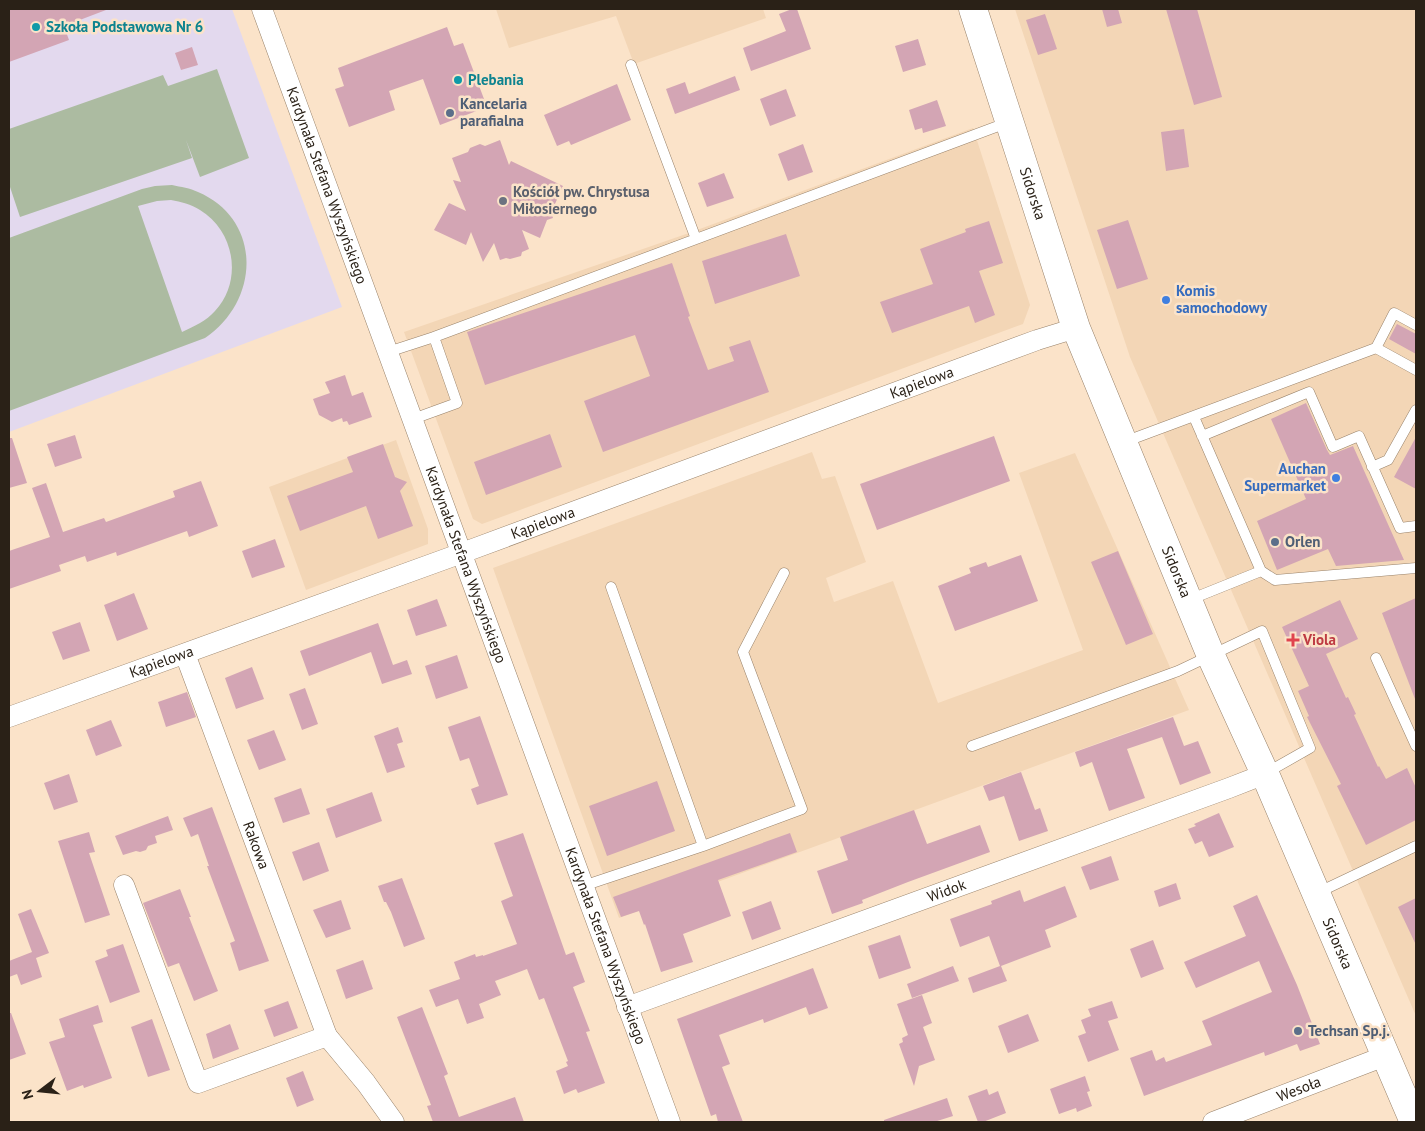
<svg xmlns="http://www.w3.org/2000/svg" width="1425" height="1131" font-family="'PT Sans',sans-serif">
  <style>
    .built { fill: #f3d6b6 }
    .education { fill: #e3d9ee }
    .green { fill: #acbba1; fill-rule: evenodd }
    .building { fill: #d3a5b4 }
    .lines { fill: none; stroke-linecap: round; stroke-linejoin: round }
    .lane-casing { stroke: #98826a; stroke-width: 11 }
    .street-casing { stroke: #98826a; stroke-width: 21 }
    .secondary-casing { stroke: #98826a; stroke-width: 29 }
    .lane { stroke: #fff; stroke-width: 10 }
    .street { stroke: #fff; stroke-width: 20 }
    .secondary { stroke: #fff; stroke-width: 28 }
    .culture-dot { fill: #0f9aa8; stroke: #fbe3c9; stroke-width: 2 }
    .service-dot { fill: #5c6f8a; stroke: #fbe3c9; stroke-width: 2 }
    .worship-dot { fill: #6b7280; stroke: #fbe3c9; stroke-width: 2 }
    .shop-dot { fill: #3f7fe0; stroke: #fbe3c9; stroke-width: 2 }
    .health-dot { fill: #e0444e; stroke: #fbe3c9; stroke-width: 2 }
    .labels { text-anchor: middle; stroke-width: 5; stroke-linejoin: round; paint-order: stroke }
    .culture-label { font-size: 15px; font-weight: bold; fill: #0d838f; stroke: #fbe3c9; text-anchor: start }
    .service-label { font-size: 15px; font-weight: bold; fill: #4e5e75; stroke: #fbe3c9; text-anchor: start }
    .street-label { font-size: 15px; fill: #2a2117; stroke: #fbe3c9 }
    .worship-label { font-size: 15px; font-weight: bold; fill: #5b616d; stroke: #fbe3c9; text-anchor: start }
    .shop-label { font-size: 15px; font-weight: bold; fill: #366cbe; stroke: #fbe3c9; text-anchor: start }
    .health-label { font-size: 15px; font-weight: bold; fill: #be3a42; stroke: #fbe3c9; text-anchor: start }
  </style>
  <rect width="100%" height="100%" fill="#fbe3c9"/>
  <path class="built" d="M496,9h267l3,9 -132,46 -18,-48 -107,32z
    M1015,9h401v1007l-286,-659z
    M973,128l57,177 -7,19 -541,200 -9,-5 -69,-187 285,-99z
    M396,440l32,89v15l-122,46 -37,-103z
    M812,452l10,27 13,-3 31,86 -40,16 8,24 59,-21 45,122 145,-53 -64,-177 56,-20 114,257 -570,208 -126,-350z"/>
  <path class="education" d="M9,9h223l110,298 -333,125z"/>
  <path class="green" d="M217,69l32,89 -49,19 -14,-37 6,18 -172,59 -11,-33v-55l154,-54 5,11z
    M172,185c9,2 18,3 26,7 65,28 62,109 7,146l-196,73v-173l133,-49 13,-3zM171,200c10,2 20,4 29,10 35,21 43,71 15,101 -9,10 -20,15 -33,21l-44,-126 19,-5z"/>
  <path class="building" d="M9,9h97v1l-42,16 5,14 -60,22z
    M792,9h5l14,40 -60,22 -8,-23 43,-17 -7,-17z
    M1102,9h16l4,14 -15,4z
    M1166,9h31l25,88 -28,8z
    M1045,14l12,35 -19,6 -12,-35z
    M447,27l7,19 9,-3 24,64 -47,18 -17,-46 -34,12 6,19 -46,17 -14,-38 9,-3 -6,-18z
    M918,39l8,26 -23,7 -8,-26z
    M192,47l6,18 -17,5 -6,-17z
    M735,76l5,14 -65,24 -9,-25 19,-7 4,12z
    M617,84l14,36 -60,25 -2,-4 -12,5 -13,-31z
    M786,89l10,27 -26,10 -10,-27z
    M937,100l9,26 -23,7 -1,-5 -7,2 -6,-20z
    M1184,129l5,38 -23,4 -5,-39z
    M500,140l9,25 2,-4 52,25 -12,27 2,5 -6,2 -7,18 -18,-8 7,19 -7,3 -1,4 -11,3 -4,-1 -6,2 -6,-17 -11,19 -12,-30 -5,13 -32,-15 15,-27 17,8 -13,-31 8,2 -9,-24 16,-6 2,-4 10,-4 5,2z
    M803,144l10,28 -25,9 -10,-27z
    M724,173l10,25 -27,9 -9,-24z
    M1128,220l20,59 -31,10 -20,-59z
    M989,221l14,42 -24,8 16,44 -20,8 -6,-17 -77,27 -12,-31 53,-18 -13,-35 46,-17 -1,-3z
    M786,234l14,42 -85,28 -13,-43z
    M672,263l18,53 -2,1 20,53 26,-9 -5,-14 21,-7 19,52 -166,60 -19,-51 66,-25 -15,-41 -150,50 -18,-53z
    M1397,324l19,10v20l-27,-15z
    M345,375l7,21 11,-4 9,25 -23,8 -2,-4 -4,1 -1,-4 -10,4 -13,-7 -6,-16 17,-6 -5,-11z
    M1306,403l21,47 3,5 23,-9 51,114 -68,6 -8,-17 -51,21 -20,-49 49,-22 -35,-80z
    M550,434l12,33 -76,28 -12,-33z
    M75,435l7,23 -27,9 -8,-23z
    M994,436l16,45 -133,49 -17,-46z
    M1416,437v52l-22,-12z
    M9,438h3l15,45 -18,5z
    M383,444l12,33 12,5 -7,9 13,35 -35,13 -12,-33 -66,25 -13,-35 66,-24 -6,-15z
    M201,481l17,45 -29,11 -2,-6 -70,25 -1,-4 -29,10 -2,-6 -26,9 2,6 -52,18v-38l41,-14 -18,-49 14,-5 17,49 41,-14 2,4 69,-25 -2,-6z
    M275,539l10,28 -33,11 -10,-27z
    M1118,551l35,83 -27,11 -35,-83z
    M1021,555l17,46 -83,30 -17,-45 33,-13 -2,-5 17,-6 2,5z
    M134,593l14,36 -31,12 -13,-36z
    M1416,598v101h-1l-33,-86z
    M437,599l10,27 -31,10 -9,-26z
    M1340,600l18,39 -32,15 20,44 2,-1 8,17 -2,1 24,52 1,-1 7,13 21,-11 9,20v32l-50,25 -29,-59 4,-2 -34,-67 2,-1 -11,-25 11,-5 -27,-59z
    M80,622l10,29 -27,9 -11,-28z
    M378,623l15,42 14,-5 5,14 -30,10 -11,-32 -62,24 -9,-25z
    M457,655l11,33 -32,11 -11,-33z
    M252,667l12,32 -28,10 -11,-31z
    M305,688l13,36 -16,6 -13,-36z
    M187,692l9,25 -30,10 -8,-25z
    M480,716l28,79 -31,10 -6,-16 8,-3 -10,-28 -9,3 -12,-34z
    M1173,717l11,29 14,-5 13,32 -31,12 -18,-48 -35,12 18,49 -36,13 -17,-49 -12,5 -5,-15z
    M111,720l11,26 -26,10 -10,-26z
    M398,727l5,15 -6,2 8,23 -18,6 -13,-37z
    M274,730l12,30 -27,10 -12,-30z
    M1021,772l14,38 5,-2 8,23 -29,10 -15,-45 -15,5 -6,-15z
    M69,774l9,28 -24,8 -10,-27z
    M657,781l18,50 -68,25 -18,-50z
    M301,788l9,26 -27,9 -9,-25z
    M372,792l10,29 -46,17 -10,-29z
    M212,807l57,154 -30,10 -9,-28 5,-2 -28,-75h2l-11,-32 -7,3 -8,-19z
    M914,810l13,34 53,-19 10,27 -82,30 -46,18 1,3 -31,11 -15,-43 31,-11 -8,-23z
    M1219,813l15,34 -25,10 -7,-16 -7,3 -7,-15 8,-3 -2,-2z
    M168,816l5,14 -18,6 2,7 -9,3 -2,4 -6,2 -4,-1 -13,4 -8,-19z
    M89,832l6,20 -6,1 21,62 -25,8 -27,-82z
    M523,833l43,122 8,-3 11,30 -12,5 17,44 -4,1 19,51 -27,10 -2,-4 -12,5 -8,-23 12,-5 -2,-4 2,-1 -24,-63 -5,2 -12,-31 -32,12 6,14 -22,9 5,14 -17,6 -9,-25 -22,8 -7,-17 31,-11 -6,-17 21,-8 1,3 7,-2v1l34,-12 -16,-43 12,-5 -19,-53z
    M790,833l7,19 -79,28 13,36 -48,18 10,28 -32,10 -16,-48 -1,1 -5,-14 -18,6 -8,-20z
    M319,842l10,29 -26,10 -11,-29z
    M1111,856l8,24 -29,10 -9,-23z
    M402,878l23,61 -21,8 -13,-35 -5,-10h-2l-6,-16z
    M1176,883l5,16 -22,8 -5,-16z
    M1065,886l12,31 -32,13 6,17 -50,19 6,15 -34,12 -5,-15 32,-12 -11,-30 -29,11 -10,-28 42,-15 -1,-3 29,-11 4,12z
    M180,889l11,28h-2l29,74 -24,10 -15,-38 -11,4 -25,-64z
    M1257,895l40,90 23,59 -20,7 -3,-7 -32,12 -1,-4 -120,44 -14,-38 22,-8 4,11 8,-4 2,5 46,-17 -10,-24 70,-29 -13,-31 -63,27 -12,-26 62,-26 -13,-30z
    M1416,898v47l-18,-38z
    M341,900l10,29 -25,9 -13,-28z
    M771,901l10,28 -29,11 -10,-28z
    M31,909l18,44 -13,5 6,19 -21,8 -4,-11 -8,3v-16l23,-9 -14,-38z
    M900,935l11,33 -32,11 -11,-33z
    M1153,940l11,29 -23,9 -11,-29z
    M123,944l17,48 -30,11 -15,-42 13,-5 -2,-6z
    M363,960l10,29 -27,10 -10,-29z
    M953,966l6,15 -47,17 -5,-14z
    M813,968l15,40 -19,7 -3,-8 -42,16 -1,-4 -44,16 11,29 -8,3 21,55h-25l-2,-8 -5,2 -34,-97z
    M922,995l10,28 -9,4 12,33 -16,6 -5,20 -15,-42 4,-2 -1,-4 6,-3 -11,-31z
    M288,1001l10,27 -24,9 -10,-27z
    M1112,1001l6,17 -10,3 11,29 -31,12 -10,-26 8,-3 -5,-13 10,-4 -3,-7z
    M98,1005l5,17 -10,3 19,53 -28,10 -1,-3 -16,6 -18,-49 16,-5 -6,-18z
    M422,1007l26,67 -4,2 15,41 56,-20 9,25h-91l-6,-16 4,-1 -34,-88z
    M9,1013h2l15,41 -17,6z
    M1028,1014l11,27 -31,12 -10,-27z
    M152,1019l18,51 -22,7 -17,-50z
    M230,1024l9,25 -26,10 -7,-25z
    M303,1071l11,29 -17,7 -11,-29z
    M1085,1076l5,15 -3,1 5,14 -15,6 -1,-4 -17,6 -9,-25z
    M987,1089l2,6 9,-4 8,22 -23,9h-5l-10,-26z
    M947,1098l6,18 -19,6h-50v-2z"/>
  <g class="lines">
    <defs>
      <path id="lane" d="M631,65l65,174
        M434,337l575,-215
        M1376,348l40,22
        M388,352l46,-15 23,66 -44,16
        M1202,436l107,-44 24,55 26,-11 41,92 16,-2
        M1124,442l252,-94 18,-35 22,12
        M1372,467l16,-7 28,-50
        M1261,571l14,9 141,-12
        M611,587l92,259
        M1189,600l72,-29 -67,-154
        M1376,658l40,88
        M972,746l206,-75 84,-40 48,117 -44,25
        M583,886l120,-40 99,-37 -59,-157 41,-79
        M1317,893l99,-47"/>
      <g id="street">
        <path id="s1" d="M262,9l408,1113"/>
        <path id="s2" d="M185,654l142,382"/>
        <path id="s3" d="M9,717l453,-164 575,-213 39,-12"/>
        <path d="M124,885l74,198 129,-47 39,47 28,39"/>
        <path id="s4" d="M627,1007l602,-219 36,-14"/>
        <path id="s5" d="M1213,1122l172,-66"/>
      </g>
      <g id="secondary">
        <path id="s6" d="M973,9l103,319 135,328 54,118 149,348"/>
      </g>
    </defs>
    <use href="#lane" class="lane-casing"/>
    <use href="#street" class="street-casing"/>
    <use href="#secondary" class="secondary-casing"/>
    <use href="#lane" class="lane"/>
    <use href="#street" class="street"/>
    <use href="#secondary" class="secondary"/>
  </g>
  <g class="culture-dot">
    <circle cx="36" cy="27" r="5"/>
    <circle cx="458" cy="80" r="5"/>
  </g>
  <g class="service-dot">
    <circle cx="450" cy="113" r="5"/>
    <circle cx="1275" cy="542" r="5"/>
    <circle cx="1298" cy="1031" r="5"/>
  </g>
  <circle class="worship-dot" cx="503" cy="201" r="5"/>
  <g class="shop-dot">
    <circle cx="1166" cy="300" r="5"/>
    <circle cx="1336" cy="478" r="5"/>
  </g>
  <path class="health-dot" d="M1290.5 632.5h5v5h5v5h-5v5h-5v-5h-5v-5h5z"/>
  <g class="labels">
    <g class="culture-label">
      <text x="46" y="32">Szkoła Podstawowa Nr 6</text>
      <text x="468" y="85">Plebania</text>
    </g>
    <g class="service-label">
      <text x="460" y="109">Kancelaria<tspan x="460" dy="17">parafialna</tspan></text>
      <text x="1285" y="547">Orlen</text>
      <text x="1308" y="1036">Techsan Sp.j.</text>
    </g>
    <g class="street-label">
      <text dy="5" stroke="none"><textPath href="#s1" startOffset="188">Kardynała Stefana Wyszyńskiego</textPath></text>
      <text dy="5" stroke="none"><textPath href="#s6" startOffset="194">Sidorska</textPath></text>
      <text dy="5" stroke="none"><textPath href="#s3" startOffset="972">Kąpielowa</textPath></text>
      <text dy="5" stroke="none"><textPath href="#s3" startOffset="568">Kąpielowa</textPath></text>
      <text dy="5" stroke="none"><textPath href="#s1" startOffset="592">Kardynała Stefana Wyszyńskiego</textPath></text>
      <text dy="5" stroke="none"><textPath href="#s6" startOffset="599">Sidorska</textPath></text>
      <text dy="5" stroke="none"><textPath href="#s3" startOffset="162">Kąpielowa</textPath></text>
      <text dy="5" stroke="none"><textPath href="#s2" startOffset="204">Rakowa</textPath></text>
      <text dy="5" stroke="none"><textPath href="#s4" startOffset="340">Widok</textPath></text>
      <text dy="5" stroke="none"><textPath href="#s6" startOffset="1004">Sidorska</textPath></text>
      <text dy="5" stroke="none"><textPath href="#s1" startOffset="998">Kardynała Stefana Wyszyńskiego</textPath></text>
      <text dy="5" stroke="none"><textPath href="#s5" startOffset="92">Wesoła</textPath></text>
    </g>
    <g class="worship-label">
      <text x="513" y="197">Kościół pw. Chrystusa<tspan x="513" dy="17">Miłosiernego</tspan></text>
    </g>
    <g class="shop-label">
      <text x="1176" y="296">Komis<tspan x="1176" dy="17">samochodowy</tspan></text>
      <text x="1326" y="474" text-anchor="end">Auchan<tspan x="1326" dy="17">Supermarket</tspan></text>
    </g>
    <g class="health-label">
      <text x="1303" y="645">Viola</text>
    </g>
  </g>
  <rect width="1425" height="1131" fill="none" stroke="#2a2117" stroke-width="20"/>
  <g transform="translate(40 1091) rotate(254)" stroke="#fbe3c9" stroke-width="4" paint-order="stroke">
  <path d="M0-4L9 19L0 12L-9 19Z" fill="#2a2117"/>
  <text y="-8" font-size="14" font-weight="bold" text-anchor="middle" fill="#2a2117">N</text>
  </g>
</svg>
